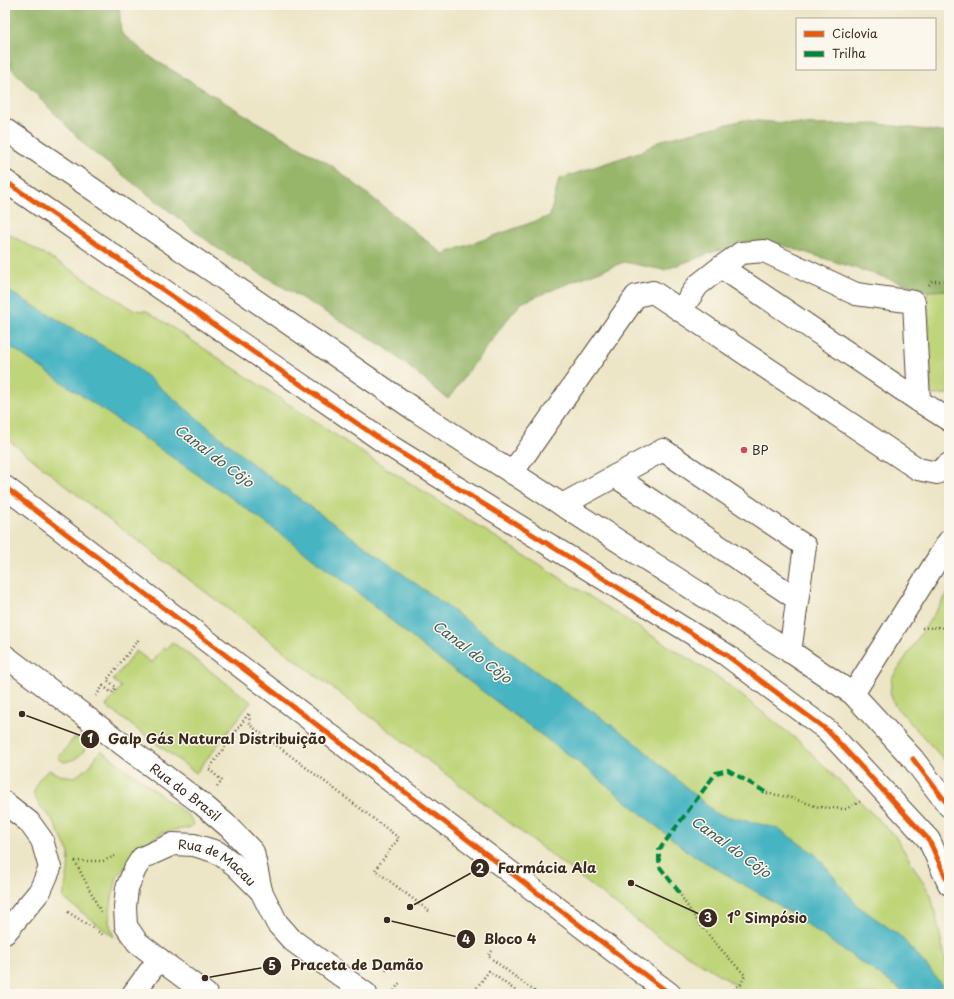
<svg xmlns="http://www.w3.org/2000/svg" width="954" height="999" font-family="'Playpen Sans',sans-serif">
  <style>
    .green { fill: #bfd57a; stroke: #7d804c }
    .forest { fill: #97b66a; stroke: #697044 }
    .water { fill: #46b4c2; stroke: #406f70 }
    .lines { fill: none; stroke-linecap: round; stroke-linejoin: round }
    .minor-casing { stroke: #564637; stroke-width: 24 }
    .major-casing { stroke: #564637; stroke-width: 24 }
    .path { stroke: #564637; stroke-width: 2.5; stroke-dasharray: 1 3; stroke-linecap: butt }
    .minor { stroke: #fff; stroke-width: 22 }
    .major { stroke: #fff; stroke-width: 22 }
    .quiet { stroke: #00873e; stroke-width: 4; stroke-dasharray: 8 4; stroke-linecap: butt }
    .cycleway-casing { stroke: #fbf7ec; stroke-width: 8 }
    .cycleway { stroke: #e8590c; stroke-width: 5 }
    .poi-dot { fill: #d1495b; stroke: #fbf7ec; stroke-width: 1.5 }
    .labels { text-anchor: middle; stroke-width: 3; stroke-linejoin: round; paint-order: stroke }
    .poi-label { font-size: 13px; fill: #3b2a1e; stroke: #fbf7ec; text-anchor: start }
    .street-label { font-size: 13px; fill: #3b2a1e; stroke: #fbf7ec }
    .water-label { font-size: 14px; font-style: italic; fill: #3f5a57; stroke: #fbf7ec }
    .leader { fill: none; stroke: #3b2a1e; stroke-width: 1.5 }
    .callout-dot { fill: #3b2a1e; stroke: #fbf7ec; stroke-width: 1.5 }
    .mark-label { font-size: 12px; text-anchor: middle; font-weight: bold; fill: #fff }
    .callout-label { font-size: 14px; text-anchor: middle; font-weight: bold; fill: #3b2a1e; stroke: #fbf7ec; stroke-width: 3; stroke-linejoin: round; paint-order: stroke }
  </style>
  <rect width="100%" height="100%" fill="#fbf7ec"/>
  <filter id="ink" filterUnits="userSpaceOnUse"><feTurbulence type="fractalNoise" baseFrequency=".025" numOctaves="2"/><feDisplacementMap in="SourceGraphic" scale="8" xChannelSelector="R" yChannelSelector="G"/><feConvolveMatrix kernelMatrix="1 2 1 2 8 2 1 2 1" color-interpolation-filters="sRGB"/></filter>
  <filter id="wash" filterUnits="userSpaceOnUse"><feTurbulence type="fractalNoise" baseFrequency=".012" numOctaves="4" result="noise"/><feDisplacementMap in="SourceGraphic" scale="16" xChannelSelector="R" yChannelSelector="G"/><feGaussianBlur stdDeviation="0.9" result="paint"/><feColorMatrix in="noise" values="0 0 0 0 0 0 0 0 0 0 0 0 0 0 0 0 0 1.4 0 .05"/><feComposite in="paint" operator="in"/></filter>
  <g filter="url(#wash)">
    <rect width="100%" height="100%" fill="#ece5c6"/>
    <path class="green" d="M5,232l63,36 65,42 14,1 225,148 350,221 79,63 94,93 36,59 18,80v19h-208l-3,-6 -10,-8 -71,-44 -270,-207 -302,-228 -80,-64z
      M949,290v104l-18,1 -4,-104z
      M949,591v174l-54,-59 -5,-13 2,-15z
      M172,642l79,60 -55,71 -90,-67 15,-19 -8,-7 23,-29 16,12 12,-16 2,2z
      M83,737l8,3c-9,13 -10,19 -27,22l-6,-4 16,-20z
      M101,750l89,67 4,8 -6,3 -25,4 -13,9 -33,36 -6,26 -2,19 5,15 -51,-39 5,-26 1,-19 -17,-34 -12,-13 -7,-12 6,-15 10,-9 10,5 16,2 14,-10z"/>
    <path class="forest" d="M6,5h113l2,28 31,25 103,63 76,44 112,89 107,-38 9,-37 83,-28 20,-11 82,-20 71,5 65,-1 69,9v157l-22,1 -151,-48 -60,8 -52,19 -40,-8 -48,18 -55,23 -19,23 -54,73 -62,-51 -169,-100 -129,-100 -77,-80 -6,-61z"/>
    <path class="water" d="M5,289l122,71 128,106 275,201 101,72 86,75 60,14 39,27 42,51 42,30 31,35 15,20v3h-39l-130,-90 -89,-52 -105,-86 -156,-116 -82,-68 -109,-81 -231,-158z"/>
  </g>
  <g filter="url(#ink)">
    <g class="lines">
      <defs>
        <g id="minor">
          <path d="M721,267l198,134"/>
          <path d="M681,310l17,-25 23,-18 20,-14 23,-2 92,43 58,8 5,99 30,19"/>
          <path d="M512,473l124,-177 17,-4 265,177 19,4 12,-9"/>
          <path d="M615,476l182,123"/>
          <path d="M5,487l665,507"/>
          <path d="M562,505l101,-55 142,96 -15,106"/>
          <path id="s1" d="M5,656l197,148 27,23 24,25 8,39"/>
          <path d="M853,694l96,-153"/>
          <path d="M5,803l24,19 13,18 8,28 -10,23 -35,42"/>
          <path d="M159,959l47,35"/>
          <path id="s2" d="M133,994l26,-35 -22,-17 -11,-16 -1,-19 2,-19 8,-19 7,-11 31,-14 21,1 23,7 18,13 26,26 16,32 15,17 74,54"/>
        </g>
        <path id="major" d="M5,129l416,285 373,240 59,40 60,65 36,47
          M5,181l385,265 335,208 102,76 102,110 20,44"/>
      </defs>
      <use href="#minor" class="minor-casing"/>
      <use href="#major" class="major-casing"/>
      <path class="path" d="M929,285l3,-4h17
        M922,628l27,-1
        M96,696l7,-10 9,7 4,-6 -9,-7 32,-41
        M217,787l5,-6 -13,-12 40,-56 1,12 149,113 -24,32 54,41
        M767,793l21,4 31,10 27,2 15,-8
        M75,861l26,51
        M75,861h28l12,-5
        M679,892c17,31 41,57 66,83l-4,9 -13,10
        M68,912l37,24
        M492,951l-4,5 50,38
        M386,970l2,-3
        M392,994l8,-12
        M472,994l17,-23 31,23
        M553,994l2,-2 2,2"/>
      <use href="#minor" class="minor"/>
      <use href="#major" class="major"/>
      <path class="quiet" d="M679,892l-20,-26v-16l57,-77 12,-3 39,23"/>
      <defs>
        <path id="cycleway" d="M5,181l385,265 335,208 102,76 102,110 20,44
          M5,487l665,507
          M913,759l36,47"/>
      </defs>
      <use href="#cycleway" class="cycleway-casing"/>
      <use href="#cycleway" class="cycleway"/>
    </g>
  </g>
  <circle class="poi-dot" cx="744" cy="450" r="4"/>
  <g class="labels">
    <g class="poi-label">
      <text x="752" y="455">BP</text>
    </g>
    <g class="street-label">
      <text dy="5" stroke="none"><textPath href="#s1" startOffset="226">Rua do Brasil</textPath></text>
      <text dy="5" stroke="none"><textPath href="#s2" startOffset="246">Rua de Macau</textPath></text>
    </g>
    <g class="water-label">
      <text transform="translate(214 456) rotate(37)" y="5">Canal do Côjo</text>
      <text transform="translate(472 652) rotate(37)" y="5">Canal do Côjo</text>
      <text transform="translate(731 847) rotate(36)" y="5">Canal do Côjo</text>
    </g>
  </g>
  <path class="leader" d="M22 714L90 739M410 907L480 868M631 883L708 918M387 920L466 939M205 978L272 966"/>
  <g class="callout-dot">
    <circle cx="22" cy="714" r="4"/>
    <circle cx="410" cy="907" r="4"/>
    <circle cx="631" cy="883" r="4"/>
    <circle cx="387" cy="920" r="4"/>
    <circle cx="205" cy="978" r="4"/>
    <circle cx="90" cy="739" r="10"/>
    <circle cx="480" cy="868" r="10"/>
    <circle cx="708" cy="918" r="10"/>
    <circle cx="466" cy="939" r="10"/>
    <circle cx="272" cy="966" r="10"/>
  </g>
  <g class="mark-label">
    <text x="90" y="743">1</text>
    <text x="480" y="873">2</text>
    <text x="708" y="922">3</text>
    <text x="466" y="944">4</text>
    <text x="272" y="970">5</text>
  </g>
  <g class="callout-label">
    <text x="217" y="744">Galp Gás Natural Distribuição</text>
    <text x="547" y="873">Farmácia Ala</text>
    <text x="767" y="923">1º Simpósio</text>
    <text x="510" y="944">Bloco 4</text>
    <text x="357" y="970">Praceta de Damão</text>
  </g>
  <rect width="954" height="999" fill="none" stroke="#fbf7ec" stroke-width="20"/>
  <rect x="796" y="18" width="140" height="52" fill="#fbf7ec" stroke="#aea59a"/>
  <rect x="804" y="31" width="20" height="6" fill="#e8590c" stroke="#aea59a"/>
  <text x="832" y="38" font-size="12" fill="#3b2a1e">Ciclovia</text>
  <rect x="804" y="51" width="20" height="6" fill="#00873e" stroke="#aea59a"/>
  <text x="832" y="58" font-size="12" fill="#3b2a1e">Trilha</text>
</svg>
